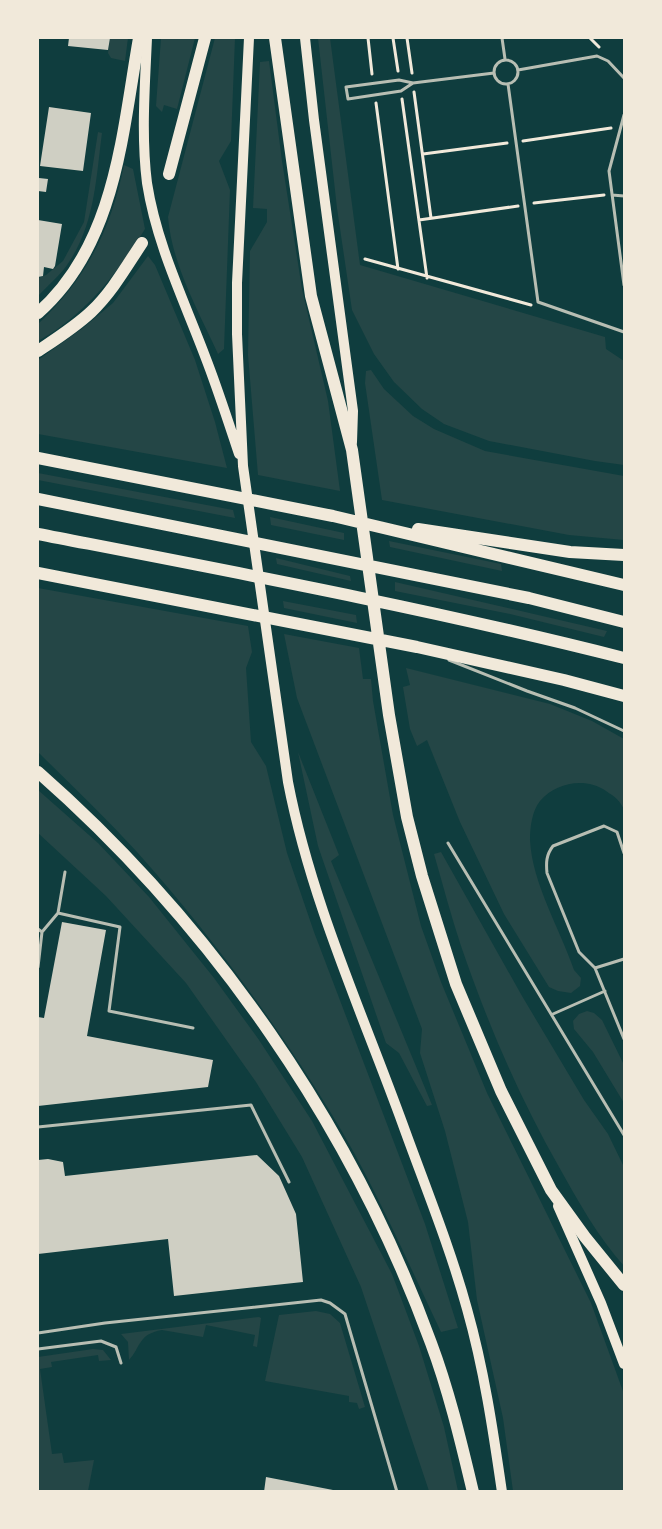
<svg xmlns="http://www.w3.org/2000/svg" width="662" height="1529" font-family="'Fira Sans Condensed',sans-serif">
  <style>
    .green { fill: #244646 }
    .building { fill: #cfcfc3 }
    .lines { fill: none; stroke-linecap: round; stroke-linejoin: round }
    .path { stroke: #f1e9da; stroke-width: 3 }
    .service { stroke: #b8beb3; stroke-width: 3 }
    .trunk { stroke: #f1e9da; stroke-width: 10 }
    .motorway { stroke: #f1e9da; stroke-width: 12 }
  </style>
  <rect width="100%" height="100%" fill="#0f3d3e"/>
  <path class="green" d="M110,38h18l-3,23 -14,-3 -3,-5z
    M161,38h34l-18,71 -13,-4 -2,7 -6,-6z
    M215,38h20l-4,103 -12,20 11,29 -6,159 -6,5c-20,-44 -46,-89 -50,-137z
    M318,38h12l30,227 245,72 1,12 18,12v104l-29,-4 -106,-20 -45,-17 -22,-15 -28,-27 -20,-28 -22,-44 -15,-102z
    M269,61l13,100 20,128 26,112 12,90 -82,-16 -10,-120 2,-104 17,-29v-13l-14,-1 7,-146z
    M98,132l4,1c-6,45 -7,90 -33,129 -8,13 -21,23 -31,34v-18l8,-3 17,-14 21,-39z
    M124,165l9,4 12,60c-28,45 -61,87 -107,112v-17c48,-45 73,-94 86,-159z
    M148,256l7,9 40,95 20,62 12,46 -189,-34v-74l45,-32 30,-25z
    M371,370l13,19 29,27 21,13 51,22 139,25v64l-55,-5 -187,-35 -17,-117 1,-12z
    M38,473l195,37 2,8 -197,-38z
    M270,517l74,16v7l-73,-15z
    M389,541l112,23 1,7 -112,-24z
    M276,558l74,18 1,5 -74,-17z
    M395,582l212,49 -3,6 -94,-23 -115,-23z
    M38,588l210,38 4,26 -6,16 5,74 15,24 21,87 27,79 111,292 33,104 -17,4c-35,-73 -67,-149 -110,-219 -56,-92 -122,-180 -194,-261 -32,-35 -66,-67 -99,-100z
    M283,601l73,14 1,8 -73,-15z
    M284,634l75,14 4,31h8l2,22 20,114 28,111 20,56 46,111 104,210 33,91v97h-111l-10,-73 -26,-118 -9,-78 -23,-91 -25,-78 2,-24 -125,-331z
    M406,668l144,36 42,17 32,18v71c-4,-10 -9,-13 -18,-19 -20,-14 -50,-9 -66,10 -8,10 -10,26 -10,39 2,43 30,89 44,130l7,8 -1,8 -9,7 -13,-2 -9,-4 -45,-73 -44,-92 -33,-82 -10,6 -7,-17 -7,-42 7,-2z
    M298,752l41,103 -8,6 101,244 -5,1 -28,-53 -13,-10 -68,-197z
    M38,790l60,53 51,54 65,81 45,62 53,81 80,153 27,72 25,81 14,64h-29l-68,-204 -59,-130 -46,-75 -70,-99 -80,-87 -68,-63z
    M441,852l81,144 62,104 24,34 16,33v99c-26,-29 -46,-65 -65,-99 -40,-70 -72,-145 -98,-221 -10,-30 -18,-61 -27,-92z
    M587,1011l7,2 8,7 22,45v38l-31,-51 -19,-23 -1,-8 6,-7z
    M316,1311l14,3 10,9 25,84 -6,2 -2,-6 -8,-1v-6l-84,-15 14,-66z
    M259,1317l2,1 -4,29 -4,-1 2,-11 -49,-10 -3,12 -41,-7c-24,4 -21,17 -33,30l-1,-18 -7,-8z
    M93,1349l10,1 8,10 -12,1 -1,-6 -47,7 1,5 -12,2 12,85 10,-1 2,10 30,-3 -6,31h-50v-134z"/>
  <path class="building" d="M69,38h41l-2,12 -40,-4z
    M49,107l42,6 -8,58 -43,-5z
    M39,178l9,1 -2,13 -8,-1z
    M38,220l24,4 -7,42 -2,3 -9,-2 -1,9 -5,1z
    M62,922l44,8 -19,106 126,24 -5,27 -170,19v-89l6,1z
    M257,1155l22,21 17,38 7,68 -129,14 -6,-57 -130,15v-94l10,-1 15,3 2,14z
    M266,1477l67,13v2h-69z"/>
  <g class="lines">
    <path class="path" d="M368,38l4,36
      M393,38l5,33
      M407,38l5,35
      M590,38l9,9
      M414,92l17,126
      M402,99l25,179
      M376,103l22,166
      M523,141l88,-13
      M423,154l84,-11
      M534,203l70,-8
      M419,220l99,-14
      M365,259l166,46"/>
    <path class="service" d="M502,38l3,21
      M494 72a12 12 0 1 1 24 0a12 12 0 1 1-24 0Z
      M518,70l79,-14 11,5 16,17
      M413,83l-12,8 -53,8 -2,-12 53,-7 14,3 81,-10
      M508,84l30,218 86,30
      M624,115l-15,56 15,114
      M612,195l12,1
      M449,660l78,31 48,17 49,23
      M448,843l176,292
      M58,913l7,-41
      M38,929l4,3 16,-19 62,14 -11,84 84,17
      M624,959l-29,9 29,71
      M38,967l4,-35
      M595,968l-16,-16 -32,-79c-1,-10 -1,-18 6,-27l51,-20 13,6 7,21
      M553,1014l52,-23
      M38,1127l213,-22 38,77
      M38,1333l67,-10 216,-23 9,3 15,11 52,178
      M38,1349l63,-8 15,6 5,16"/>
    <path class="trunk" d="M147,38c-2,47 -6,97 0,145 10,64 39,121 61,181 11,29 21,60 31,90
      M249,38l-12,245v51l6,132 45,316c23,119 74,230 115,343 22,61 47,122 64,184 17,60 26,121 35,183
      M305,38l9,82 39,291 -1,31
      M558,1206l43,97 23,61"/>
    <path class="motorway" d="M275,38l36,258 41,154 37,265 18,102 15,59 34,108 45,107 50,99 34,47 39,48
      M169,174l36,-136
      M38,313c78,-69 84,-179 101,-275
      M38,351c18,-12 37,-24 53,-39 21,-20 35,-45 51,-69
      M38,458l295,58 291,69
      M38,499l491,99 95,24
      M418,529l152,23 54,3
      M38,534c196,38 393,75 586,124
      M38,573l379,74 147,33 60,16
      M38,772c174,153 313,352 393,571 18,48 30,99 42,149"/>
  </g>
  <rect width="662" height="1529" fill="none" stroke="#f1e9da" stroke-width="78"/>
</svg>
